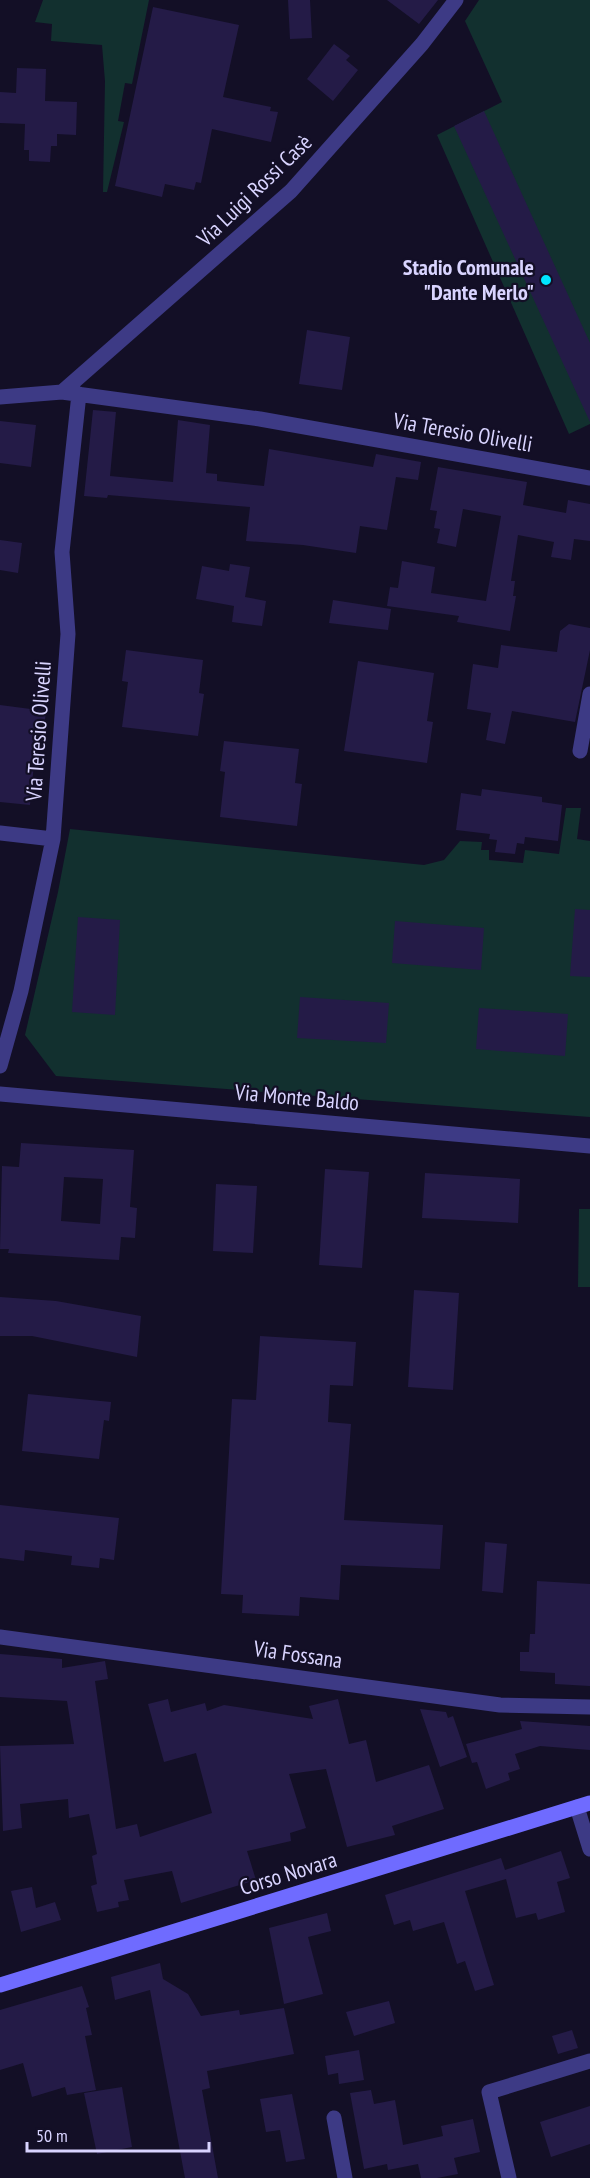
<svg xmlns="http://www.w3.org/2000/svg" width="590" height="2178" font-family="'PT Sans Narrow',sans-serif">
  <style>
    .green { fill: #12302f }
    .building { fill: #241b47; fill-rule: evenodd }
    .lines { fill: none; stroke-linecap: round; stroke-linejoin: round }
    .minor { stroke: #3d3a85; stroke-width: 15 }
    .secondary { stroke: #6f6bff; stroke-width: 15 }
    .poi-dot { fill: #00e5ff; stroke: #130f26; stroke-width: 2 }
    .labels { text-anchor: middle; stroke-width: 4.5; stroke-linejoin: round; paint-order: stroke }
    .street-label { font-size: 22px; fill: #d9d4ff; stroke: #130f26 }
    .poi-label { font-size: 22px; font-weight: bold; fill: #d9d4ff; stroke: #130f26; text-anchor: end }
  </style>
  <rect width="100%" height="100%" fill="#130f26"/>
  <path class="green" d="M43,0h106l-17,84 -7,-1 -7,38 6,1 -17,70h-4l2,-111 -3,-36 -51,-4 1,-17 -17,-2z
    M479,0h111v424l-21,10 -132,-299 65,-33 -37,-81z
    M566,808h15l-4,31 13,2v276l-534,-41 -31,-41 33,-143 12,-63 354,36 20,-5 16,-19 22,1 -1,8h8v10l34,3 2,-13 34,4z
    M579,1209h11v78h-12z"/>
  <path class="building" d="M288,0h22l2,38 -22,1z
    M387,0h51l-19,24z
    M153,7l86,18 -16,72 48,10 -1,4 8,1 -7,30 -59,-13 -11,54 -5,-1 -2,8 -29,-6 -3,13 -47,-11z
    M334,44l16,12 -4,4 12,10 -25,31 -26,-22z
    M17,68l29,1 -1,32 32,1 -1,33 -19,-1v12h-6l-1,16 -21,-1v-11h-5l1,-26 -25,-1v-31l16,1z
    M484,111l106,232v79l-136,-296z
    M307,330l43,7 -8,53 -43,-6z
    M93,410l23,2 -6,64 63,6 5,-62 32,5 -4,48 11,1v7l47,5 5,-37 104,18 3,-13 45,8 -3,18 -22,-3 -9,53 -27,-4 -4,27 -53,-8 -57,-4 4,-34 -142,-12 -1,3 -23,-2z
    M0,421l36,4 -5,42 -31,-4z
    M438,467l89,15 -4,23 43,8 2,-13 22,4v37l-16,-2 -3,21 -20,-3 3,-15 -36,-7 -7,46h4l-2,15h3l-6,35 -53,-9 2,-6 -72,-10 3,-19 8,1 4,-27 33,6 -4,26 55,8 15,-85 -38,-7 -7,38 -19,-4 3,-14 -6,-1 3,-17 -7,-1z
    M0,540l22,3 -4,30 -18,-3z
    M230,564l20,3 -5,30 21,4 -4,25 -30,-4 2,-16 -38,-7 6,-33 27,5z
    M333,600l58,9 -3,21 -59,-7z
    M569,624l21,4v22l-15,72 -63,-11 -7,33 -19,-4 5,-27 -24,-4 6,-45 25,4 3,-23 56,7 3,-21z
    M126,650l77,10 -4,33 5,1 -6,42 -76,-9 6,-45 -6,-1z
    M358,661l76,12 -7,48 6,1 -6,41 -83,-12z
    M0,705l46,6 -5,43 -6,-1 -5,52 -30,-3z
    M224,741l75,8 -4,34 7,1 -5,42 -77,-9 5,-45 -5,-1z
    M482,789l60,8v5l20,3 -4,36 -33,-4 -1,7 -7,-1 -2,11 -20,-2 2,-12 -8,-1 1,-5 -34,-4 5,-37 20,3z
    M575,909l15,1v67l-20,-1z
    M78,917l42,3 -5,95 -43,-3z
    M395,921l89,7 -3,42 -89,-7z
    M300,997l89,6 -3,40 -89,-5z
    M479,1008l89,6 -3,42 -89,-7z
    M21,1143l113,7 -4,57 7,1 -2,30 -14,-1 -2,23 -111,-7 1,-4h-9l2,-83 17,1zM64,1177l39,2 -3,45 -39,-3z
    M325,1169l44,3 -7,96 -43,-3z
    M425,1173l95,6 -2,44 -96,-5z
    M216,1184l41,2 -4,67 -40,-2z
    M414,1290l45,3 -6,97 -45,-3z
    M0,1297l56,4 85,15 -4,41 -105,-21h-32z
    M260,1336l96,6 -3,44 -23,-1 -2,37 23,2 -7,96 99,5 -3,44 -99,-4 -2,35 -39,-3 -1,19 -57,-3 1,-18 -22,-1 11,-195 24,1z
    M28,1394l83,8 -2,19 -5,-1 -5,39 -77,-8z
    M0,1505l119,13 -5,42 -14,-2 -1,10 -28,-3 1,-9 -47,-6 -1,11 -24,-3z
    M485,1542l22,2 -4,49 -21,-2z
    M537,1581l53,3v102l-35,-2v-11l-35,-2v-19h9l1,-18h5z
    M0,1654l62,5v9l43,-7 3,18 -13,2 21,148 21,-5 3,13 72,-24 -16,-60 -32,9 -16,-58 20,-5 3,13 34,-9 2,8 17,-6 89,14 -4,-13 29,-7 11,45 17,-4 10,42 53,-17 15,44 -52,17 3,9 -48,12 -21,-78 -37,5 17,54 -16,5 1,8 -44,10 9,29 -75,23 -9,-32 -48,9 5,20 -11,2 1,5 -22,5 -6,-26 6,-2 -5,-28 5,-2 -8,-40 -20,4 -1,-19 -48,5 2,24 -19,3 -3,-85 74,-2 -7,-43 -67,-4z
    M420,1709l26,3 2,6 5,-2 14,41 -27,10z
    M520,1721l70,5v24l-50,-4 -25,8 5,15 -12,4 2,7 -24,9 -9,-27 -5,1 -6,-19 56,-15z
    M561,1851l9,27 -13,4 8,30 -27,8 -2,-7 -20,5 -10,-39 -41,12 29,94 -19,6 -10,-30 -8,3 -13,-42 -31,9 -3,-11 -16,5 -9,-30 116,-37 4,12z
    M32,1887l4,21 19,-6 6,18 -40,12 -10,-41z
    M327,1913l4,18 -23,6 15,57 -39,10 -15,-76z
    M160,1963l3,16 25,15 13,22 38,-6 1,5 44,-7 10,46 -87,17 3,17 -8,2 16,88h-33l-35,-188 -35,10 -4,-23z
    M82,1986l7,21 -3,1 6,27 -7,1 11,54 -29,5 -2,-8 -33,10 -9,-34 -23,7v-60z
    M389,2001l6,22 -41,13 -8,-24z
    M572,2030l6,18 -20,6 -6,-18z
    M359,2050l5,30 -25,4 -1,-11 -10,2 -3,-19z
    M122,2087l10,60 -35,7 -13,-61z
    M371,2090l3,14 21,-4 8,45 40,-9 -2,-10 32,-7 7,33 -26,6 4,16 -21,4h-16l-3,-14 -30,6 -1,-6 -23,5 -14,-76z
    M292,2094l13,65 -19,3 -6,-32 -14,2 -6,-33z
    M590,2106v38l-39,13 -11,-35z"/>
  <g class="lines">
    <path class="minor" d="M62,392l229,-201 131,-147 34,-44
      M0,397l62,-5 198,27 330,59
      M580,751l10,-57
      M0,833l53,6
      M0,1066l21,-75 32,-152 15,-205 -6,-82 17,-158
      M0,1094l590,52
      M0,1637l500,68 90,2
      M577,1807l13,42
      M334,2118l11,60
      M509,2178l-20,-86 101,-31"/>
    <path class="secondary" d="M0,1985l590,-182"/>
  </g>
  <circle class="poi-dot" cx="546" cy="280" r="6"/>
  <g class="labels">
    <g class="street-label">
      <text transform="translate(254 190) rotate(-44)" y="8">Via Luigi Rossi Casè</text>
      <text transform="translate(463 432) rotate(10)" y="8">Via Teresio Olivelli</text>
      <text transform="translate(38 731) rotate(-86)" y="8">Via Teresio Olivelli</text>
      <text transform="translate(297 1097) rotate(5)" y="8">Via Monte Baldo</text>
      <text transform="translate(298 1654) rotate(8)" y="8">Via Fossana</text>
      <text transform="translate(288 1873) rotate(-17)" y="8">Corso Novara</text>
    </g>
    <g class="poi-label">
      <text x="534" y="275">Stadio Comunale<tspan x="534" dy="25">"Dante Merlo"</tspan></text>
    </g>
  </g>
  <path d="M27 2142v9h182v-9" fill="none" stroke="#d9d4ff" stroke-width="3"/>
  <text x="36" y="2142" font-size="18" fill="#d9d4ff" stroke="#130f26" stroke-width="4.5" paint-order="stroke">50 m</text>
</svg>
